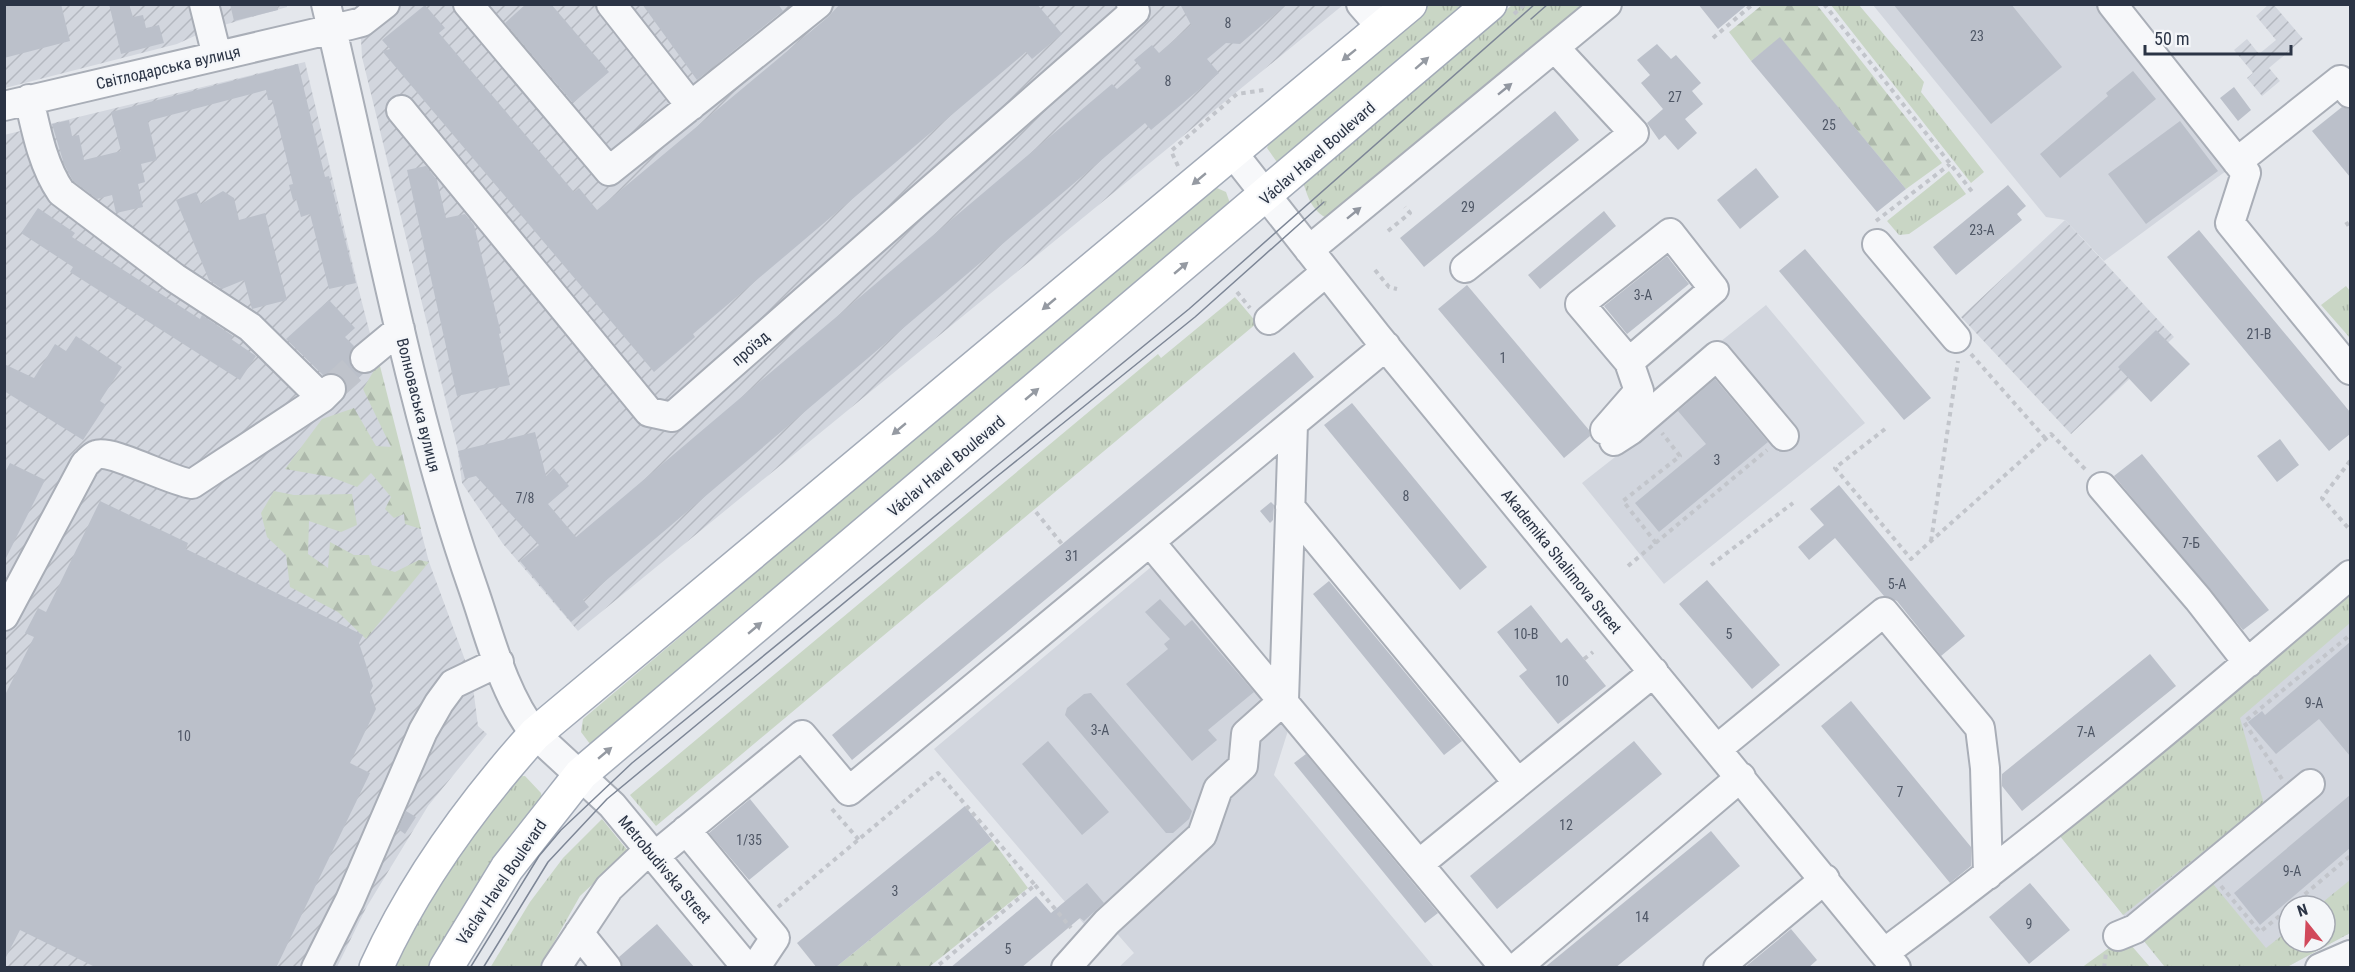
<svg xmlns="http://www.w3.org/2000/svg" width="2355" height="972" font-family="'Roboto Condensed',sans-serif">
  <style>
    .built { fill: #d2d6de; fill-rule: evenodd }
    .industrial { fill: url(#industrial-furrows) }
    .grass { fill: url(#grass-tufts) }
    .forest { fill: url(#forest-firs) }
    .building { fill: #bbc0ca }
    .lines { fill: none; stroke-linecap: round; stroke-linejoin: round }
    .minor-tunnel { stroke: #bfc3cb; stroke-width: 28; stroke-dasharray: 28 14; stroke-linecap: butt }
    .minor-casing { stroke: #a9aeb7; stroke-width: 32 }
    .major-casing { stroke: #a3abb8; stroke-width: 36 }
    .path { stroke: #c2c5cb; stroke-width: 4; stroke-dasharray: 4.5 4.5; stroke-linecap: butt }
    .minor { stroke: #f7f8fa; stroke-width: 28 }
    .major { stroke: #fff; stroke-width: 33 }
    .tram { stroke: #7d8696; stroke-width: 1.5 }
    .oneway { fill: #959aa2 }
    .oneway2 { fill: #9196a0 }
    .labels { text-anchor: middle; stroke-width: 4.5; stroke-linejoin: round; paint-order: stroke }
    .number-label { font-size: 14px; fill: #4f5766 }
    .street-label { font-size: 16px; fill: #2b3445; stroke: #f4f6f9 }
  </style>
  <defs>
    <pattern id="industrial-furrows" width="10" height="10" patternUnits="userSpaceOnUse" patternTransform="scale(1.5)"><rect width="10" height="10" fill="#d2d6de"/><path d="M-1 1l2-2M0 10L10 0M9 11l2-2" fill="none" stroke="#b4b8c0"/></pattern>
    <pattern id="grass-tufts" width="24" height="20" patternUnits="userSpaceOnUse" patternTransform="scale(1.5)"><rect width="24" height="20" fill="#c9d6c5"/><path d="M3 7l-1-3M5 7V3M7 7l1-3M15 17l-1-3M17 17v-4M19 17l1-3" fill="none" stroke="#adb8ab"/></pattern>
    <pattern id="forest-firs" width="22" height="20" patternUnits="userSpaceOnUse" patternTransform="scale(1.5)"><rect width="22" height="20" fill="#c9d6c5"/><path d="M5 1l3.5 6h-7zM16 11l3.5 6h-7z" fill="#adb8ab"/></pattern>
  </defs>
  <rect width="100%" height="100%" fill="#e4e7ec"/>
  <path class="built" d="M1873,5h225l128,166 -122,90 -39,-41 -19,-3z
    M1766,305l99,118 -201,161 -82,-101 56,-44 -15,-19z
    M1157,562l135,156 -18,57 160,192h-315l15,-14 -36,-41 -14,12 -150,-175z
    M2350,587v346l-63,34h-122l-109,-136zM2289,906h36v36h-36z"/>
  <path class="industrial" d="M287,4v3l-77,22 -33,15 -172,44 -1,-83z
    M2269,4l5,1 29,34 -34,29 11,13 -18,15 -15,-18 6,-5 -19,-23 13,-11 12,15 17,-14 -20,-24z
    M359,5h984l-765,626 -75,-87 -41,-61 -4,-32 -96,-394z
    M305,62l53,225 71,275 43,117 6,47 9,8 -59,72 -62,102 -29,59h-332l-1,-832z
    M2065,220l109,117 -103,97 -110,-117z"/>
  <path class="grass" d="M1428,5h49l-198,160 -12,-17 4,-9z
    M1512,5h83l-260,217c-20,-7 -27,-21 -32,-41z
    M1831,5h28l65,77 -3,10 63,80 -13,11z
    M1949,171l17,23 -57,40 -10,1 -12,-14z
    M1217,188l9,4 5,14 -638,542 -12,-16 2,-13 624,-528z
    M2346,286l4,5v47l-29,-33z
    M1235,297l22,26 -601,503 -26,-31 528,-441 3,4z
    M2350,587v36l-110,95 24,86 -141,111 -67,-84z
    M525,776l16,17 2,12 -107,162 -45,1 66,-120 53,-71z
    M602,819l26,32 -48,45 -40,71 -50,1 40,-66 33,-44z
    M2209,879l57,69 23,-18v12h36v-36h-7l32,-26v53l-63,34h-122l-26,-32z
    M2124,937l26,30 -69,1z"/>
  <path class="forest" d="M1762,5h55l125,158 -36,26 -126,-151 -29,23 -22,-29z
    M379,362l42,167 -16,-5 -1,-10 -10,4 -9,-9 6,-12 -20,-24 -14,14 -26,-10 -46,-8 37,-50 32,-11 22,38 15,1 -28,-58z
    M274,491l20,4 58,-1 5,31 -16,7 -32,-11 -1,33 20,14 2,-26 24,13h15l3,10 23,7 24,-12 10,2 -63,77 -28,-27 -48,-25 -4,-32 -19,-18 -6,-24z
    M992,840l36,48 -99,79 -94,1z"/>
  <path class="building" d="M4,4h57l9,37 -66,17z
    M109,4h20l4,13 10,-2 3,13 13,-3 5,18 -43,11z
    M230,4h47l1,6 -44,11z
    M526,4h25l58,68 -36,31 -68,-80z
    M642,4h136l5,7 -86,69z
    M840,4h197l25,30 -30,25 -6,-7 -333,282 2,3 -41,35 -272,-321 8,-2 -8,-9 43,-35 20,23 -6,5 135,159 5,-4 18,22 231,-193z
    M1180,4h107l-47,40 -14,-1 -19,16 12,14 -68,57 -6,-7 -562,477 6,7 -18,15 -51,-61 19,-16 -63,-69 -11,3 -7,-28 77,-19 11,44 8,-8 15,18 -21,18 28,33 536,-453 5,5 24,-21 -7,-8 18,-15 7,8 32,-28z
    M1698,4h50l-30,25z
    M1893,4h118l51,63 -71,57z
    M1780,37l126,152 -29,23 -126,-151z
    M1657,44l14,15 5,-4 25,28 -9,8 11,13 -18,15 12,14 -19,17 -13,-15 -6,5 -12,-17 16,-14 -22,-26 9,-8 -13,-15z
    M298,64l27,113 4,-1 27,107 -27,6 -19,-75 -9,3 -5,-18 -3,1 -4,-15 4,-1 -21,-84h-4l-2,-10 -118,31 9,39 -16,4 4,18 -7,2 5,23 -27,6 -4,-18 -15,4 -24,-18 -9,-17 -12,-40 17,-4 3,16 7,-1 5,25 37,-9 -10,-39z
    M2133,71l23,28 -96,79 -20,-24 68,-58 -2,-3z
    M2234,87l17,23 -13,11 -18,-23z
    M2342,107l8,2v68l-38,-46z
    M1555,111l24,29 -155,127 -24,-29z
    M2180,121l38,50 -72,53 -38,-50z
    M426,166l11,14 9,38 19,-4 9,11 27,108 -2,1 11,51 -53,11 -50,-226z
    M1756,168l23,29 -39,32 -23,-29z
    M2008,185l18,21 -9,8 5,6 -66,55 -23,-28z
    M223,191l11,7 5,22 26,-7 22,87 -35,9 -8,-29 -22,9 -13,-9 -33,-80 20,-8 5,12z
    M38,208l37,25 -3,4 128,82 2,-4 31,21 -2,3 25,17 -16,24 -170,-108 3,-5 -52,-34z
    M1604,211l12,15 -76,63 -12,-14z
    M2199,230l151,182v22l-21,17 -162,-194z
    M1805,249l126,149 -27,22 -125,-149z
    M1667,256l22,28 -62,50 -23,-28z
    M1467,285l122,145 1,6 -26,22 -126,-149z
    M329,300l26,28 -10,9 9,9 -5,14 3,8 11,6 -16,14 -5,-11 -7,-4 -12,2 -37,-36z
    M2156,330l34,34 -39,38 -33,-35z
    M76,336l46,31 -22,34 6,4 -23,35 -79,-49v-27l30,14 21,-34 11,7z
    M1294,352l20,25 -462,383 -20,-25z
    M1715,379l53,63 -109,90 -24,-29 71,-59 -28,-33z
    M1352,403l135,164 -27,23 -136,-165z
    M2280,439l19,26 -22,17 -20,-26z
    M2142,454l127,156 -26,20 -129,-154z
    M10,463l35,17 -41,82v-88z
    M1839,485l126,151 -24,20 -44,-55 -13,-5 -49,-58 -26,22 -11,-13 26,-22 -14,-16z
    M100,501l88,42 -2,6 177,86 -4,8 14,43 -3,6 6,17 -26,54 20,10 -94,195h-179l-77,-38 -16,31v-264l30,-60 -9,-4 13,-25 8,4z
    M1271,502l3,3 -1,15 -3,3 -10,-12z
    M1707,580l73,85 -28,24 -73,-85z
    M1329,581l133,160 -18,14 -131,-161z
    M1160,599l25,27 7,-6 62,72 -46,38 9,10 -25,21 -66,-77 42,-35 -4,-5 6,-5 -25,-27z
    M1531,605l30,38 6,-5 39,48 -48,38 -39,-48 8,-6 -30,-38z
    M2350,642v114l-31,-37 -43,35 -28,-32 14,-11 3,4z
    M2150,654l26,32 -154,125 -20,-25v-12z
    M1091,693l101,118 -3,8 -16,14h-7l-101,-118 2,-7 17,-14z
    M1851,701l120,146v19l-21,17 -129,-157z
    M1048,741l61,71 -27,23 -60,-71z
    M1634,741l28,33 -165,135 -27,-33z
    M1306,754l132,159 -13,10 -131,-160z
    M2350,795v53l-90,77 -26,-32z
    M750,799l39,48 -40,33 -40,-47z
    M965,806l27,34 -157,128h-18l-20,-25z
    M406,811l10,6 -11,17 -7,-5z
    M1711,831l29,35 -125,102h-71z
    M1087,883l17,20 -20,18 -4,-3 -59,50h-71l86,-72 15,17z
    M2030,883l40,47 -41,34 -40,-47z
    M657,924l38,44h-71l-5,-11z
    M1791,929l26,31 -9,8h-64z"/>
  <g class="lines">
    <path class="minor-tunnel" d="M331,389l34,-31"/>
    <defs>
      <path id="minor" d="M204,4l13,52
        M326,4c47,195 81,395 147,584 17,49 30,105 62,146l77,71 135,163
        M468,4l141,167 209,-167
        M611,4l80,102
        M1361,4l21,24
        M2112,4l134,169 -16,50 120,147
        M29,99c7,31 14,67 32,93l114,86 75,49 72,71 9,-9
        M4,106l346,-81 12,-3 23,-18
        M401,110l248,302 23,5 463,-406 -4,-7
        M1232,152l145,184 519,632
        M2237,162l103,-82 10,13
        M1877,244l79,94
        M1309,250l298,-246
        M1465,268l169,-135 -79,-85
        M1269,320l57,-48
        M365,358l35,-29
        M1605,430l34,-39 -10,-29 -49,-58 90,-71 44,56 -85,73
        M1614,441l17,-11 86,-74 67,80
        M2102,487l96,112 50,64
        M1290,507l228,276
        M1150,542l355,426
        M4,616l81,-152c3,-2 7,-8 11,-9 16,-6 73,26 96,29l130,-86
        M1717,749l167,-137 96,116 5,40 3,107
        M686,830l89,108 -20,30
        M655,856l147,-121 47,56 537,-445
        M1419,864l235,-192
        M579,933l28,35
        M2118,936l17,-7 175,-145
        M1884,953c161,-119 315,-248 466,-378
        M316,968l34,-68 73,-169 16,-28 14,-19 46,-22
        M556,968l53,-80 40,-38
        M1066,968l41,-46 95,-87 16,-46 25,-23 3,-32 38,-34 9,-276
        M1516,968l225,-191
        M1718,968l107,-89
        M2320,968l30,-13"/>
      <path id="major" d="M376,968c39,-86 96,-164 159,-234l875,-730
        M446,968l61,-100 74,-94 909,-770"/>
    </defs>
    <use href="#minor" class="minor-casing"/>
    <use href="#major" class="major-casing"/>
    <path class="path" d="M1824,4l150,190
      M1514,14l11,-10
      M1713,38l40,-34
      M1178,166l-7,-15 66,-57 27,-4
      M1876,221l74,-57
      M2346,222l4,6
      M1388,231l22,-18 -5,-6
      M1375,270l14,17 8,2
      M1237,292l13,16
      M1971,354l75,85
      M1885,429l-50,39 76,91 140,-125 36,37
      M2350,461l-28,37 28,32
      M1036,512l26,32
      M1931,541l27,-180
      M1656,543l-33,-42 57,-45 -18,-23
      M1711,565l82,-62
      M1628,566l139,-116
      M1584,659l9,-7
      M2282,779l-38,-57 106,-87
      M832,809l27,31
      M1035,885l36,43
      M2221,886l39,46 29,-24
      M2291,906l59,-50
      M778,907l160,-134 97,112 -100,83
      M2104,968l2,-15"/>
    <use href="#minor" class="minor"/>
    <use href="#major" class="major"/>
    <path class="tram" d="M1531,19l17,-15
      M470,968l69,-112 22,-26 71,-67 557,-454 346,-305
      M483,968l65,-106 59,-63 388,-321 200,-161 129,-115"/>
  </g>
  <defs><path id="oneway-solid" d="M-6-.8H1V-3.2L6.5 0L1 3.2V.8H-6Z" transform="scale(1.5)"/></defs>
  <g class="oneway">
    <use href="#oneway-solid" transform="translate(1349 55) rotate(141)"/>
    <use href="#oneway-solid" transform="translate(1422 63) rotate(-41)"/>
    <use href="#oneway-solid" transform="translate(1199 179) rotate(140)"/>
    <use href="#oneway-solid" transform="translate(1181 268) rotate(-40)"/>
    <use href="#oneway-solid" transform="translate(1049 304) rotate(140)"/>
    <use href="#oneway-solid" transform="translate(1032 394) rotate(-40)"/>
    <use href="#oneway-solid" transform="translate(899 429) rotate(140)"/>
    <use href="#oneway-solid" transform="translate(755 628) rotate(-40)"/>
    <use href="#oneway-solid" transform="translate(605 753) rotate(-40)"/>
  </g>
  <g class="oneway2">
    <use href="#oneway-solid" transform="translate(1505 89) rotate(-39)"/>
    <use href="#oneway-solid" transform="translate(1354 213) rotate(-39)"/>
  </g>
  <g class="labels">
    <g class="number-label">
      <text x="1228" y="28">8</text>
      <text x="1977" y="41">23</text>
      <text x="1168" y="86">8</text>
      <text x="1675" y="102">27</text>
      <text x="1829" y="130">25</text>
      <text x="1468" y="212">29</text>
      <text x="1982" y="235">23-А</text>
      <text x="1643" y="300">3-А</text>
      <text x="2259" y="339">21-В</text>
      <text x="1503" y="363">1</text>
      <text x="1717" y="465">3</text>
      <text x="1406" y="501">8</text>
      <text x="525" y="503">7/8</text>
      <text x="2191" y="548">7-Б</text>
      <text x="1072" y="561">31</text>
      <text x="1897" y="589">5-А</text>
      <text x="1526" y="639">10-В</text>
      <text x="1729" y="639">5</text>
      <text x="1562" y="686">10</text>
      <text x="2314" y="708">9-А</text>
      <text x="1100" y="735">3-А</text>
      <text x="2086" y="737">7-А</text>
      <text x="184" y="741">10</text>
      <text x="1900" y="797">7</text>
      <text x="1566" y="830">12</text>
      <text x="749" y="845">1/35</text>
      <text x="2292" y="876">9-А</text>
      <text x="895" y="896">3</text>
      <text x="1642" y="922">14</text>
      <text x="2029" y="929">9</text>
      <text x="1008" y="954">5</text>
    </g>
    <g class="street-label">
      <text transform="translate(168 67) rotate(-13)" y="6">Світлодарська вулиця</text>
      <text transform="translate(1317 153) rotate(-41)" y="6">Václav Havel Boulevard</text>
      <text transform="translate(750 348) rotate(-41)" y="6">проїзд</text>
      <text transform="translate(419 405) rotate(76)" y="6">Волноваська вулиця</text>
      <text transform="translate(946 466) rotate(-40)" y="6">Václav Havel Boulevard</text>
      <text transform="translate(1562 561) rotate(51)" y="6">Akademika Shalimova Street</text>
      <text transform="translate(665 869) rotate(50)" y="6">Metrobudivska Street</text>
      <text transform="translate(501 882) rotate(-56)" y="6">Václav Havel Boulevard</text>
    </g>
  </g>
  <rect width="2355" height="972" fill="none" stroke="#2b3445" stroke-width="12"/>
  <g transform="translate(2307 924) rotate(342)"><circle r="28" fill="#f4f6f9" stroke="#a4a8b1" stroke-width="1.5"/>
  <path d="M0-4.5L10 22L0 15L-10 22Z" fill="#d1495b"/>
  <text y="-9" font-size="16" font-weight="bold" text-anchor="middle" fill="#2b3445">N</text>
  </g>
  <path d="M2145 45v9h146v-9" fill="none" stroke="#2b3445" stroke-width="3"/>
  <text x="2154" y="45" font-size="18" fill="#2b3445" stroke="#f4f6f9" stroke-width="4.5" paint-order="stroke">50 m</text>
</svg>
